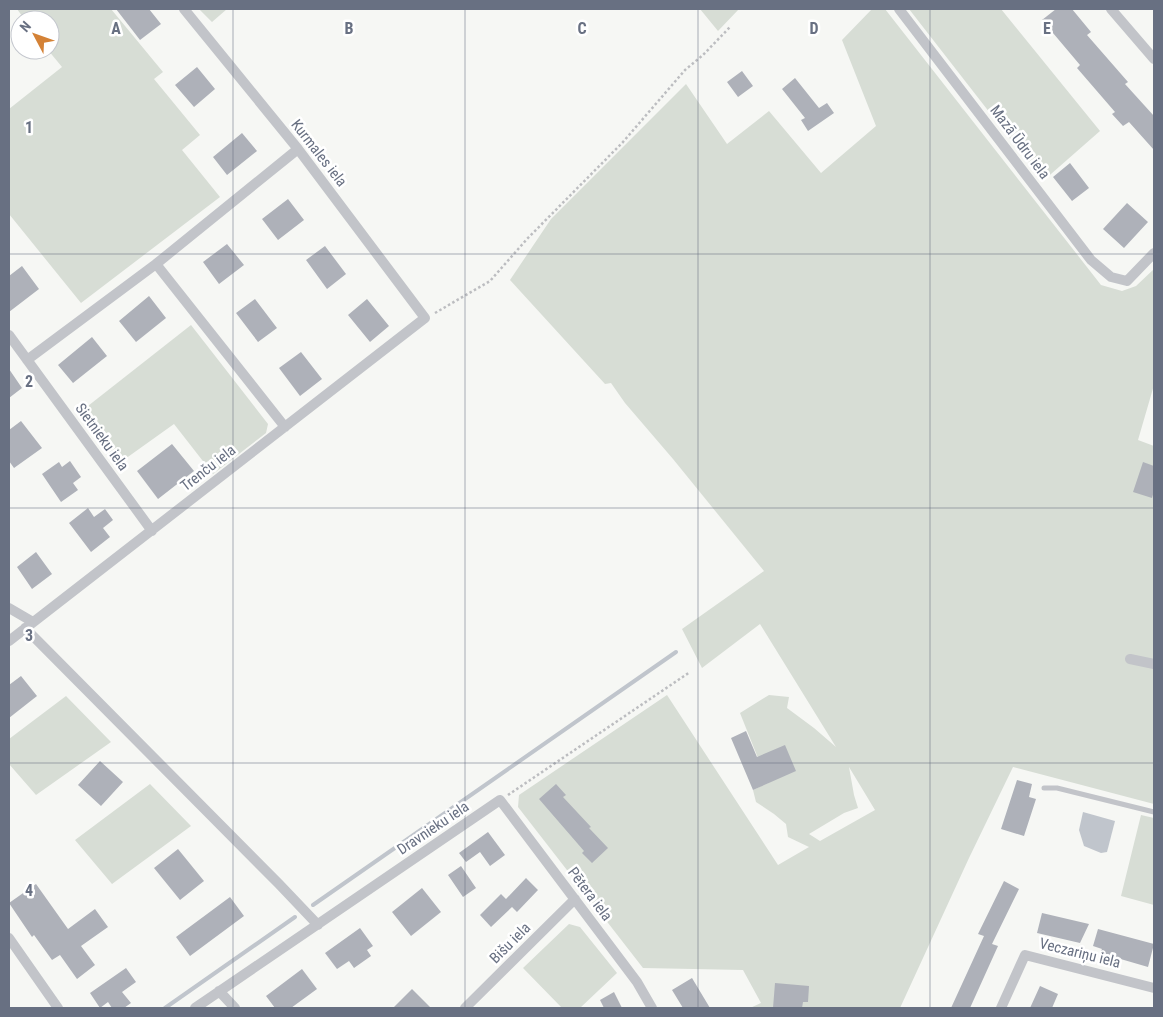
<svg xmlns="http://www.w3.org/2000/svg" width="1163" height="1017" font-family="'Roboto Condensed',sans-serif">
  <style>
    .green { fill: #d7ddd5; fill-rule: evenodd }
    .water { fill: #c0c5cc }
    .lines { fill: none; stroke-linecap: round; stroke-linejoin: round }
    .stream { stroke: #c0c5cc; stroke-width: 4 }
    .building { fill: #aeb1b9 }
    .path { stroke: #bcbdc0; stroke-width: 2.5; stroke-dasharray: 2.5 2.5; stroke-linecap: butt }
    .service { stroke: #c2c4c9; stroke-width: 5 }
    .minor { stroke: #c2c4c9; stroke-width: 10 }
    .grid { fill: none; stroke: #687082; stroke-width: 1; stroke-opacity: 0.55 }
    .labels { text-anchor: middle; stroke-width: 5; stroke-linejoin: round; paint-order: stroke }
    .street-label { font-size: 15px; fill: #687082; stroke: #fff }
    .grid-label { font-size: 16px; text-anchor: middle; font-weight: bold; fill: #687082; stroke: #fff; stroke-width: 5; stroke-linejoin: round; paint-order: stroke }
  </style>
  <rect width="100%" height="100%" fill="#f6f7f4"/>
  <path class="green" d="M17,9h94l52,63 -9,7 46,56 -18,15 38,47 -139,106 -72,-89v-105l53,-42 -14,-17h2v-30h-25z
    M199,9h28l-15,13z
    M700,9h39l-21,22z
    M872,9h13l216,276 21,6 14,-5 18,-17v116l-16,55 16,6v358l-141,-37 -44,91 -69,150h-150l11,-5 -18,-33 -100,-2 -125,-161 1,-12 148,-100 111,170 31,-18 -21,-10 -2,-13 -12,-10 -18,-12 -3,-12 15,-7 -28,-70 29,-18 20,2 -2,11 27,20 22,19 -76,-123 -58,44 -20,-39 82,-58 -91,-112 -48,-56 -14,-20 -6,1 -95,-104 41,-61 135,-135 41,60 42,-33 52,62 55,-47 -34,-86zM849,767l26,43 -55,31 -11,-7 35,-21 14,-5 -4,-13z
    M909,9h92l99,122 -57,50z
    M191,325l77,99 -2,9 -53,41 -39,-50 -56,40 -39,-51z
    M66,696l45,46 -75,53 -27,-31v-25z
    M150,784l41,42 -79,58 -37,-44z
    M1141,815l13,3v87l-33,-9z
    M569,924l11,3 37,46 -37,35h-18l-39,-40z"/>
  <path class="water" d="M1083,812l32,9 -8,31 -6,1 -17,-7 -5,-16z"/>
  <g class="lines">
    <path class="stream" d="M313,905l363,-253
      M165,1008l130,-91"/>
  </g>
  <path class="building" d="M116,9h33l12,15 -21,16z
    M1056,9h16l19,23 -4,3 41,47 -3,2 29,32v34l-25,-28 -6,4 -11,-12 3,-2 -38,-44 3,-3 -38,-45z
    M197,67l18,22 -21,18 -19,-22z
    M742,71l11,15 -15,11 -11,-15z
    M795,78l24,30 8,-5 7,10 -26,18 -7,-11 4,-2 -23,-29z
    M242,133l15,18 -30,24 -14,-18z
    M1070,163l19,25 -17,13 -19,-24z
    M288,199l16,21 -26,20 -16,-21z
    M1127,203l21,19 -24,26 -21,-19z
    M227,244l17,21 -25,19 -16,-22z
    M325,246l21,28 -19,15 -21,-29z
    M22,266l17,23 -30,23v-36z
    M149,296l17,22 -30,24 -17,-21z
    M255,299l22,29 -19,14 -22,-29z
    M367,299l22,27 -19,16 -22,-27z
    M92,337l15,19 -34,27 -15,-18z
    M301,352l21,27 -22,17 -21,-28z
    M9,369l13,19 -13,10z
    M21,421l21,27 -28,20 -5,-7v-31z
    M172,444l22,27 -36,28 -21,-28z
    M70,461l11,16 -8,6 5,7 -17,12 -19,-28 17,-12 3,5z
    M1143,462l11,4v25l-2,7 -19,-6z
    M88,508l6,9 11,-8 8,11 -10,8 7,9 -19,15 -22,-29z
    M36,552l16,22 -20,15 -15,-22z
    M21,676l16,20 -28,22v-33z
    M746,731l11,26 28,-12 11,26 -43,19 -22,-52z
    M100,761l23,21 -22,24 -23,-21z
    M1017,780l15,4 -3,13 7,2 -12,37 -23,-7z
    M556,784l10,11 -3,2 28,30 -2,1 19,20 -16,15 -10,-10 2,-2 -45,-52z
    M488,832l17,23 -15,11 -10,-14 -14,10 -7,-9z
    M178,849l26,32 -24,19 -26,-32z
    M461,866l15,22 -13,9 -15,-22z
    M526,878l12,12 -21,22 -5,-5 -21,20 -11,-12 21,-21 5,5z
    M1004,881l15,8 -27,55 6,2 -28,62h-19l33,-72 -6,-2z
    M36,884l32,45 27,-20 13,18 -27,19 14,19 -18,14 -17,-24 -8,5 -18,-25 -2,2 -23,-34z
    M422,888l19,24 -30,24 -19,-24z
    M230,897l14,19 -54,40 -14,-19z
    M1042,913l47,11 -9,19 -43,-10z
    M360,928l13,18 -6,4 4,6 -17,12 -5,-7 -12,8 -12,-16z
    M1098,929l56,15 -6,23 -48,-14 2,-4 -9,-3z
    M126,968l10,14 -14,10 9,11 -7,5h-12l-4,-6 -8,6 -10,-15z
    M302,969l15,20 -26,19h-16l-9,-12z
    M692,978l18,30h-27l-11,-18z
    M775,983l34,3 -1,16h-5l-1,6h-29z
    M1040,986l18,8 -6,14h-22z
    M412,989l19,19h-38z
    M614,992l8,16h-18l-4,-8z"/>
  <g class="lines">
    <path class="path" d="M435,313l55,-32 37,-42 96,-97 62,-72 18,-15 27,-28
      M508,795l182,-123"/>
    <path class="service" d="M1044,788h13l97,24"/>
    <path class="minor" d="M899,9l192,251 20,17 16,4 27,-28
      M1111,9l43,50
      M9,335l143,196
      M27,360l129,-96
      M285,427l-129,-163 142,-115
      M9,608l24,14
      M25,628l254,256 39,41
      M9,641l416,-323 -127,-169 -114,-140
      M1130,659l24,5
      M9,938l49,70
      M219,991l16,17
      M195,1008l305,-208 137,182 15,26
      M465,1008l110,-109
      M1001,1008l24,-53 129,33"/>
  </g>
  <path class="grid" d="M233,9v999M465,9v999M698,9v999M930,9v999M9,254h1145M9,508h1145M9,763h1145"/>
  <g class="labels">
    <g class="street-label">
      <text transform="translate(1020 142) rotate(53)" y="5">Mazā Ūdru iela</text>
      <text transform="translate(319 153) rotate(52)" y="5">Kurmales iela</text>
      <text transform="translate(102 437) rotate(54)" y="5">Sietnieku iela</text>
      <text transform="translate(208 468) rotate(-38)" y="5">Trenču iela</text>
      <text transform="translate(433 828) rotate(-34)" y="5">Dravnieku iela</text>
      <text transform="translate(590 894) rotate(53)" y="5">Pētera iela</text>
      <text transform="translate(510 943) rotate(-45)" y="5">Bišu iela</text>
      <text transform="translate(1080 953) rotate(14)" y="5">Veczariņu iela</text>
    </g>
  </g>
  <g class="grid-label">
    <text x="116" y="34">A</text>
    <text x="349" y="34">B</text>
    <text x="582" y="34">C</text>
    <text x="814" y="34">D</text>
    <text x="1047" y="34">E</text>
    <text x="29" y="133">1</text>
    <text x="29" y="387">2</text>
    <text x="29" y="641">3</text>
    <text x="29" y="896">4</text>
  </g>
  <rect width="1163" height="1017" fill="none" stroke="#687082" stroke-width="20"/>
  <g transform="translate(35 35) rotate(311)"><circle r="24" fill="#ffffff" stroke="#c3c6cd"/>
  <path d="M0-4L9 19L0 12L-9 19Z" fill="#d48236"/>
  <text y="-8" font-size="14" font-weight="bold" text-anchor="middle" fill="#687082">N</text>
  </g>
</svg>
